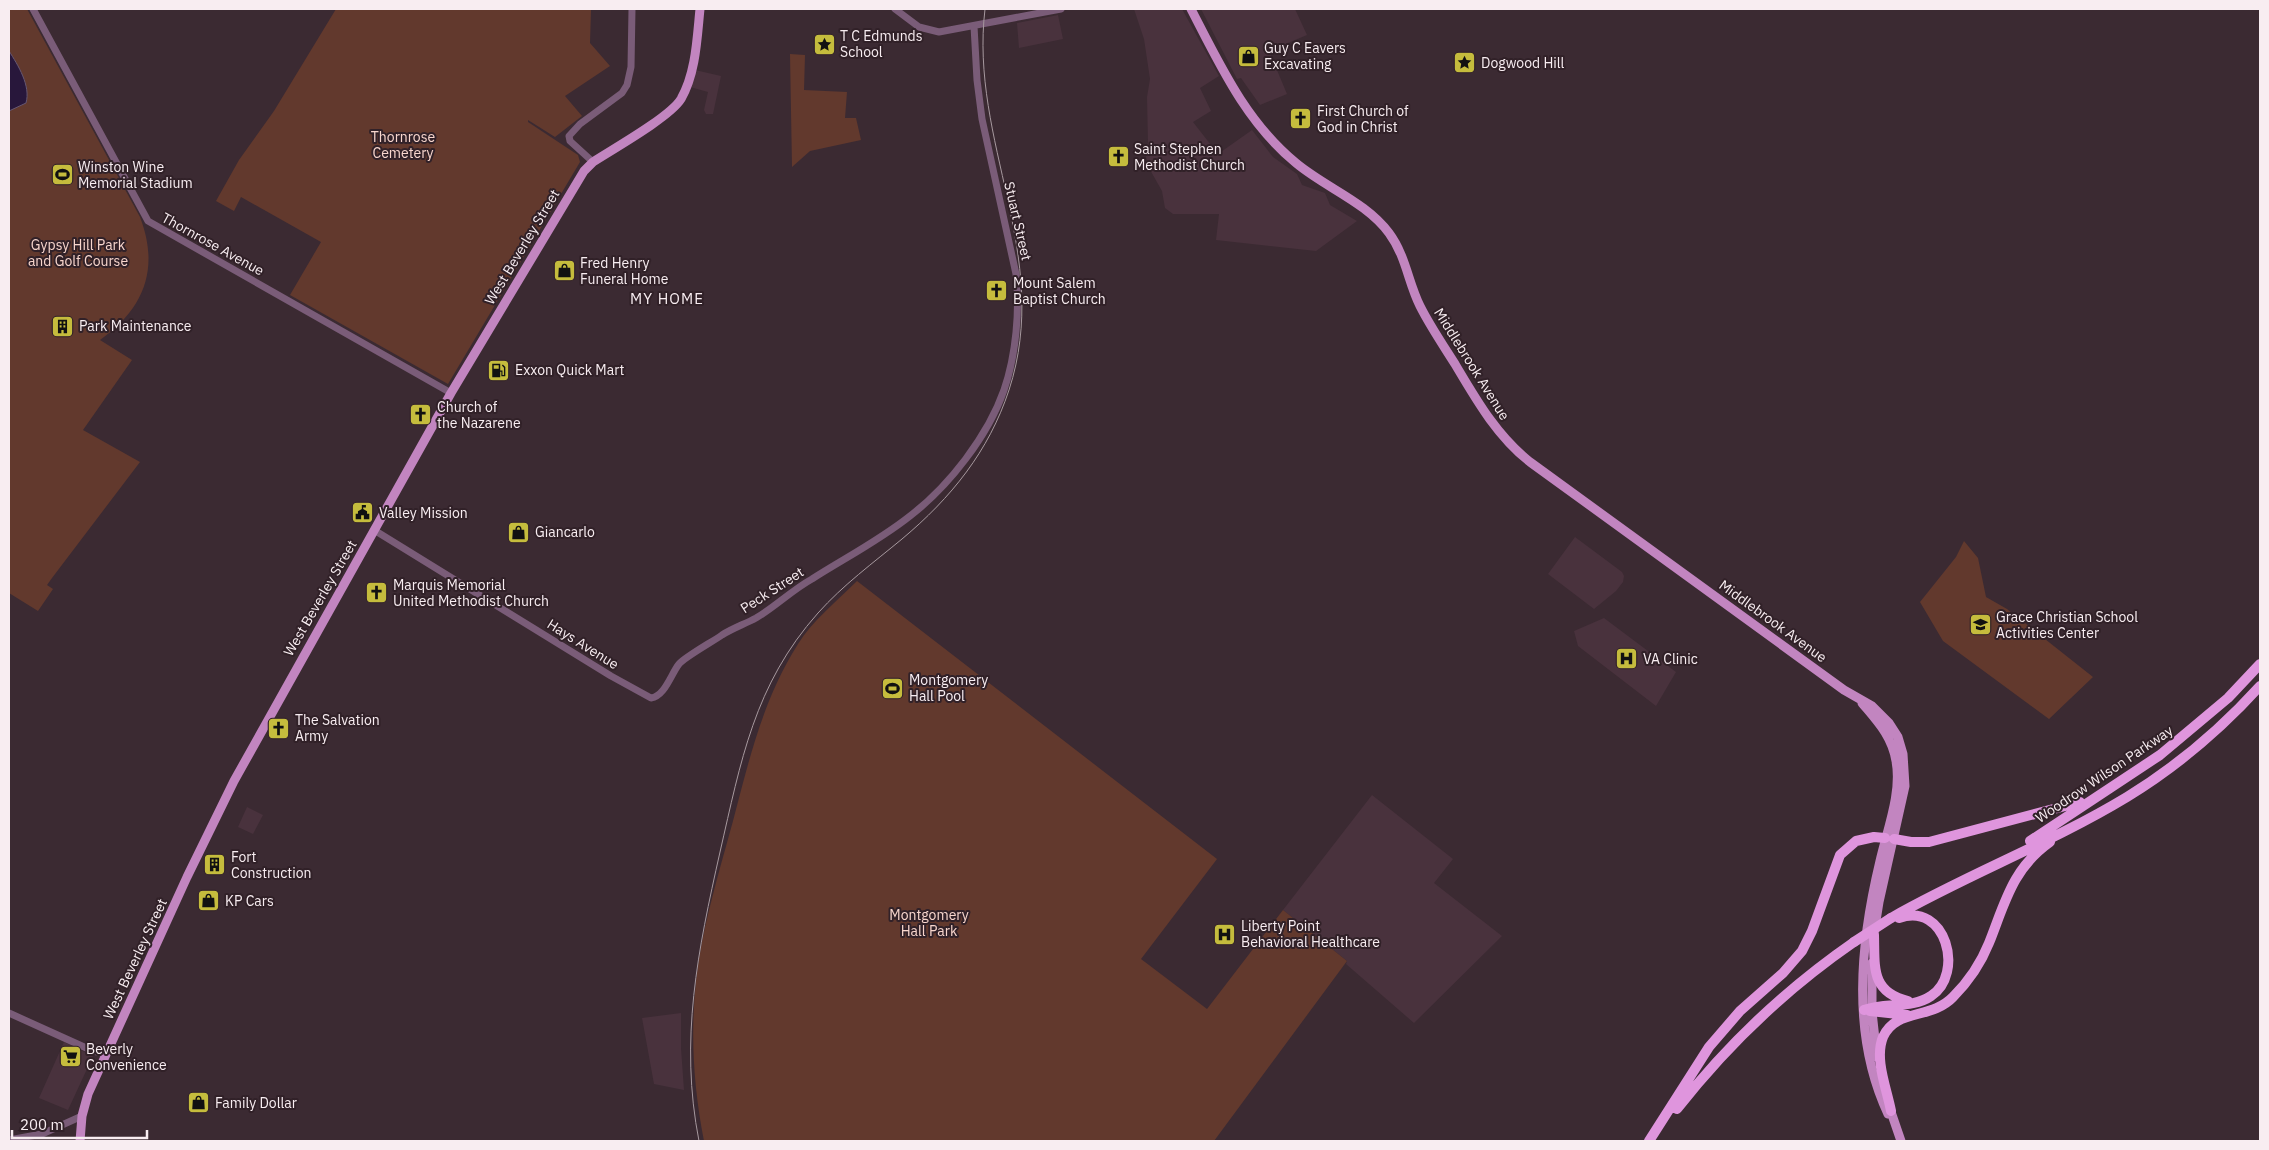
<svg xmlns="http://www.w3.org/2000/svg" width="2269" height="1150" font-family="'IBM Plex Sans',sans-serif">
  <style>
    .built { fill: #49323d }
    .green { fill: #62392d }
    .water { fill: #28173b; stroke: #665772 }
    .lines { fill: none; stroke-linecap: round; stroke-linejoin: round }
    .minor { stroke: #7a5c78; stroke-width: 7 }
    .major { stroke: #c285c0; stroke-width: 9 }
    .highway { stroke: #df95dd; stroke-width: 10 }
    .rail { stroke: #a7999f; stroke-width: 1 }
    .highway-bridge { stroke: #df95dd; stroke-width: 10 }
    .labels { text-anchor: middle; stroke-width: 4; stroke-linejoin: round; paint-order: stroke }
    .poi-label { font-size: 14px; fill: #f8edf1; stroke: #312128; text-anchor: start }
    .park-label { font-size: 14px; fill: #f8d6cd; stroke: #312128 }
    .street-label { font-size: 14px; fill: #f8edf1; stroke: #312128 }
    .neighbourhood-label { font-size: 15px; letter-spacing: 1px; fill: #f8edf1; stroke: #312128 }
  </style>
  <rect width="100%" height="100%" fill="#3b2a32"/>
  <path class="built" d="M1134,9h48l37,67 -19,12 11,23 -18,11 25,32 34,-24 21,27 24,17 5,11 23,8 5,12 27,16 -41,30 -100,-11 3,-26h-46l-8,-6 -3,-17 -13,-23 -5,-19 4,-6 -1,-46 3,-18 -6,-40z
    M1201,9h94l12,26 -38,16 18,43 -27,11 -19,-27 -4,1z
    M1058,15l5,24 -44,9 -2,-25z
    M695,70l26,6 -8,38h-7l-2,-4 4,-18 -18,-5z
    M1575,537l47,35 2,4 -1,6 -7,9 -22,18 -46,-35z
    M1604,618l72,54 -20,34 -78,-60 -4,-15z
    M1372,795l81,64 -19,24 68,53 -88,87 -68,-59 1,-3 -64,-51z
    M247,807l16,8 -10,19 -15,-7z
    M681,1013v35l3,42 -30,-6 -12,-66z
    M64,1042l29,14 -25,54 -29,-12z"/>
  <path class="green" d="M9,9h18l113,208c20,52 4,92 -40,123l32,20 -49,70 57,32 -88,116 -5,7 6,4 -15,22 -29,-18z
    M336,9h255l-1,34 20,23 -45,30 17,20 -27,21 -27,-17v2l50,33 2,7 -132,222 -158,-89 31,-53 -80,-45 -7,14 -18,-10 23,-41 35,-49z
    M790,54l15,1 -1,35 43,2 -2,26h11l5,22 -51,11 -18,16z
    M1964,541l14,17 8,39 21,12 86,68 -44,42 -106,-78 -23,-39 36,-45z
    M857,581l360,278 -76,100 66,50 76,-99 64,51 -133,180h-510c-13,-66 -15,-133 -2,-199 8,-40 20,-81 31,-121 16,-61 30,-122 65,-177 14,-23 39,-43 59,-63z"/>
  <path class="water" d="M9,51c9,14 22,35 17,52l-17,8z"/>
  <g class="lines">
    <path class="minor" d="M33,9l115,212 303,172
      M895,9l24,18 20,5 122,-23
      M593,162l-23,-21 -1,-5 11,-12 42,-31 5,-8 4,-18 1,-58
      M374,530l237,146 40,22c14,-2 20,-24 28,-34 6,-7 33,-22 43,-29 11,-7 23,-11 34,-17 19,-11 36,-28 56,-39 33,-21 68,-39 98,-63 39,-30 78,-80 94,-126 12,-35 16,-80 12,-116l-34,-155 -5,-39 -3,-54
      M9,1013l84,38 13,3
      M9,1140l33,-6 40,-18"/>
    <path class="major" d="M1191,9c29,56 55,113 105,154 30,25 70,39 93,70 17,23 19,49 31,73 10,20 23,39 35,58 22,37 42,72 75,98l314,228 28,16 17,17 9,14 5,17 2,32 -26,116 -5,31
      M1862,703c15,18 30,33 34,58 6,32 -9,69 -16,100 -20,83 -29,174 8,253
      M1872,963v49l5,45
      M1889,1106l12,35
      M80,1141l2,-25 6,-22 99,-217 47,-96 217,-388 133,-222 9,-9c20,-13 77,-45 88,-63 15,-26 16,-61 19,-90"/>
    <path class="highway" d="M1894,839l17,3h18l151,-40
      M2030,841l130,-86 68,-57 32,-34
      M1891,918c77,-44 160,-75 236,-121 49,-30 94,-68 133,-111
      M1874,935c1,31 -4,57 34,66
      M1864,1010c21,-8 48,-1 67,-14 34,-22 15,-95 -32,-78
      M1870,1011l37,4
      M1677,1109c51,-65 109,-120 177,-167
      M1891,1111c-4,-22 -17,-52 -8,-74 13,-29 48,-17 70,-40 15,-15 28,-34 36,-54 16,-40 23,-74 61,-101
      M1649,1141l60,-94 31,-36 43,-38 19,-22 10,-20 28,-76 16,-14 18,-4 11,1"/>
    <path class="rail" d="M699,1141c-20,-101 -1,-191 21,-289 21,-91 34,-167 98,-239 25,-28 55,-50 84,-74 49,-41 87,-88 107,-149 44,-135 -40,-248 -24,-381"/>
    <path class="highway-bridge" d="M1854,942l37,-24"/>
  </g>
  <defs>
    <symbol id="sight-square" viewBox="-11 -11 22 22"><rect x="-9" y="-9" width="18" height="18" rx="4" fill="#c5bc3d" stroke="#312128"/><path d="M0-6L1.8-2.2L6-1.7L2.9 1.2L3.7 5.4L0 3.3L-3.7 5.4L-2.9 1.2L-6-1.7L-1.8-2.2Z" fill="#111"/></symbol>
    <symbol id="shop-square" viewBox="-11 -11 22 22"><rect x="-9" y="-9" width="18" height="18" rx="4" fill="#c5bc3d" stroke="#312128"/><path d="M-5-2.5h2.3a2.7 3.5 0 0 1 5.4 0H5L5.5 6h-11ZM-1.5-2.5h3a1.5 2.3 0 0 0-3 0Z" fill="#111"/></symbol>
    <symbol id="church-square" viewBox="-11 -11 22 22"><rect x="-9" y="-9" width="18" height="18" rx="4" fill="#c5bc3d" stroke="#312128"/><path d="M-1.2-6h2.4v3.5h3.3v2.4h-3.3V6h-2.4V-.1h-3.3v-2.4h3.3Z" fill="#111"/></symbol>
    <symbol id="stadium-square" viewBox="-11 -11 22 22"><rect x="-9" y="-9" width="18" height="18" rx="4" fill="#c5bc3d" stroke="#312128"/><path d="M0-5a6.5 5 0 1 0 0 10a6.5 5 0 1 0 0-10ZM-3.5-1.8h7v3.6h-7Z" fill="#111"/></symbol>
    <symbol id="building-square" viewBox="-11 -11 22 22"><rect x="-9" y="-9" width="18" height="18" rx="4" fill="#c5bc3d" stroke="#312128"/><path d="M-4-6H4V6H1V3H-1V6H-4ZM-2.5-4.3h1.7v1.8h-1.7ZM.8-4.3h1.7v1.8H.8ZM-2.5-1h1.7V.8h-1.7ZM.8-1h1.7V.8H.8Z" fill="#111"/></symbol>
    <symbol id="fuel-square" viewBox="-11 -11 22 22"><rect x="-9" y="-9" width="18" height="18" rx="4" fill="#c5bc3d" stroke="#312128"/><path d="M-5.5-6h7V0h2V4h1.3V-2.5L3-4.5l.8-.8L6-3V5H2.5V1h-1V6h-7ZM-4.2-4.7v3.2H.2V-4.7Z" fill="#111"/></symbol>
    <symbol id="civic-square" viewBox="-11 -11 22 22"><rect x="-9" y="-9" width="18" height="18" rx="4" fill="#c5bc3d" stroke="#312128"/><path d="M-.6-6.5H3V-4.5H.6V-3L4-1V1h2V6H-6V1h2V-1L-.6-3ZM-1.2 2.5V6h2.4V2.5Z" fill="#111"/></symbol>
    <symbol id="school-square" viewBox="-11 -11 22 22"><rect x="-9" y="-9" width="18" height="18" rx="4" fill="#c5bc3d" stroke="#312128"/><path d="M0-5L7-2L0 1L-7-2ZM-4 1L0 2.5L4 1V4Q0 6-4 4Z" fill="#111"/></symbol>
    <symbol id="hospital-square" viewBox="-11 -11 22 22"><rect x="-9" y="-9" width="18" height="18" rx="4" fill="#c5bc3d" stroke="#312128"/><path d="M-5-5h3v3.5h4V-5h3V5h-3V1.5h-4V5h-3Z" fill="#111"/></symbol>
    <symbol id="supermarket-square" viewBox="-11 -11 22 22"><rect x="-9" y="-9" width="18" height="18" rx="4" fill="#c5bc3d" stroke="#312128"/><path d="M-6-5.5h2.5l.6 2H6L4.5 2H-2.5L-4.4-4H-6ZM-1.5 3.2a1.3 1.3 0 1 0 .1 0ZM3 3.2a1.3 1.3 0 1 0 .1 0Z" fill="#111"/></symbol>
  </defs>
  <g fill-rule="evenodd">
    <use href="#sight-square" x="812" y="32" width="25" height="25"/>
    <use href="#shop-square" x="1236" y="44" width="25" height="25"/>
    <use href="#sight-square" x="1452" y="50" width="25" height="25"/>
    <use href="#church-square" x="1288" y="106" width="25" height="25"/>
    <use href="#church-square" x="1106" y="144" width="25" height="25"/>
    <use href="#stadium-square" x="50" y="162" width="25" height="25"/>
    <use href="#shop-square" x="552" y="258" width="25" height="25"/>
    <use href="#church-square" x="984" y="278" width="25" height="25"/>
    <use href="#building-square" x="50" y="314" width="25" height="25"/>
    <use href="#fuel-square" x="486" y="358" width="25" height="25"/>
    <use href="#church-square" x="408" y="402" width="25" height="25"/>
    <use href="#civic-square" x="350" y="500" width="25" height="25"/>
    <use href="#shop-square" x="506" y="520" width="25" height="25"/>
    <use href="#church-square" x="364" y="580" width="25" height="25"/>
    <use href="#school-square" x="1968" y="612" width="25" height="25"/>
    <use href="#hospital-square" x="1614" y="646" width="25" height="25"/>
    <use href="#stadium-square" x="880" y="676" width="25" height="25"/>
    <use href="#church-square" x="266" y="716" width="25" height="25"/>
    <use href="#building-square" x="202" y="852" width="25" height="25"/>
    <use href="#shop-square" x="196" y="888" width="25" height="25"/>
    <use href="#hospital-square" x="1212" y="922" width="25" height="25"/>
    <use href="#supermarket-square" x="58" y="1044" width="25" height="25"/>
    <use href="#shop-square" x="186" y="1090" width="25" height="25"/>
  </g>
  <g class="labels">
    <g class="poi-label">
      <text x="840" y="41">T C Edmunds<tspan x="840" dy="16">School</tspan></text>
      <text x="1264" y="53">Guy C Eavers<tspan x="1264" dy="16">Excavating</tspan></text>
      <text x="1481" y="68">Dogwood Hill</text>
      <text x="1317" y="116">First Church of<tspan x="1317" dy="16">God in Christ</tspan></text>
      <text x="1134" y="154">Saint Stephen<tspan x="1134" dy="16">Methodist Church</tspan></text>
      <text x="78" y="172">Winston Wine<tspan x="78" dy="16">Memorial Stadium</tspan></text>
      <text x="580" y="268">Fred Henry<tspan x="580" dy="16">Funeral Home</tspan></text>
      <text x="1013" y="288">Mount Salem<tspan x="1013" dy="16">Baptist Church</tspan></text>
      <text x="79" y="331">Park Maintenance</text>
      <text x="515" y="375">Exxon Quick Mart</text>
      <text x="437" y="412">Church of<tspan x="437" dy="16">the Nazarene</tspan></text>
      <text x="379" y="518">Valley Mission</text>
      <text x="535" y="537">Giancarlo</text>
      <text x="393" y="590">Marquis Memorial<tspan x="393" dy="16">United Methodist Church</tspan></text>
      <text x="1996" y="622">Grace Christian School<tspan x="1996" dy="16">Activities Center</tspan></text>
      <text x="1643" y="664">VA Clinic</text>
      <text x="909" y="685">Montgomery<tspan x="909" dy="16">Hall Pool</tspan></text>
      <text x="295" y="725">The Salvation<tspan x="295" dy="16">Army</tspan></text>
      <text x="231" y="862">Fort<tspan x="231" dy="16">Construction</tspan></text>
      <text x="225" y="906">KP Cars</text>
      <text x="1241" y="931">Liberty Point<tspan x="1241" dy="16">Behavioral Healthcare</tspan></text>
      <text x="86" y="1054">Beverly<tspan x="86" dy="16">Convenience</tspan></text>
      <text x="215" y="1108">Family Dollar</text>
    </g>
    <g class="park-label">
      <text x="403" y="142">Thornrose<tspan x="403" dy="16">Cemetery</tspan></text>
      <text x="78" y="250">Gypsy Hill Park<tspan x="78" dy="16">and Golf Course</tspan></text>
      <text x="929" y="920">Montgomery<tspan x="929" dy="16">Hall Park</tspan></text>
    </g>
    <g class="street-label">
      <text transform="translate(1018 221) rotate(77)" y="5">Stuart Street</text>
      <text transform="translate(213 244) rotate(29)" y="5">Thornrose Avenue</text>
      <text transform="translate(522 247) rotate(-59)" y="5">West Beverley Street</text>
      <text transform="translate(1472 364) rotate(58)" y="5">Middlebrook Avenue</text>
      <text transform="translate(772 590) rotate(-33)" y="5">Peck Street</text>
      <text transform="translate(320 598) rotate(-60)" y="5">West Beverley Street</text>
      <text transform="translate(1773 621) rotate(36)" y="5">Middlebrook Avenue</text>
      <text transform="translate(583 644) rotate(32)" y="5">Hays Avenue</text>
      <text transform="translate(2104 774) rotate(-34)" y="5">Woodrow Wilson Parkway</text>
      <text transform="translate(135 959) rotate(-65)" y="5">West Beverley Street</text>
    </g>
    <g class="neighbourhood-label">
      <text x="667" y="304">MY HOME</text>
    </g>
  </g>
  <rect width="2269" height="1150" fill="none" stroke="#f8edf1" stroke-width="20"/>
  <path d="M12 1130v8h135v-8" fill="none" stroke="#f8edf1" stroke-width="2.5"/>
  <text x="20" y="1130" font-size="15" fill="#f8edf1" stroke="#312128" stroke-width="4" paint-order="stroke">200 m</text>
</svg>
